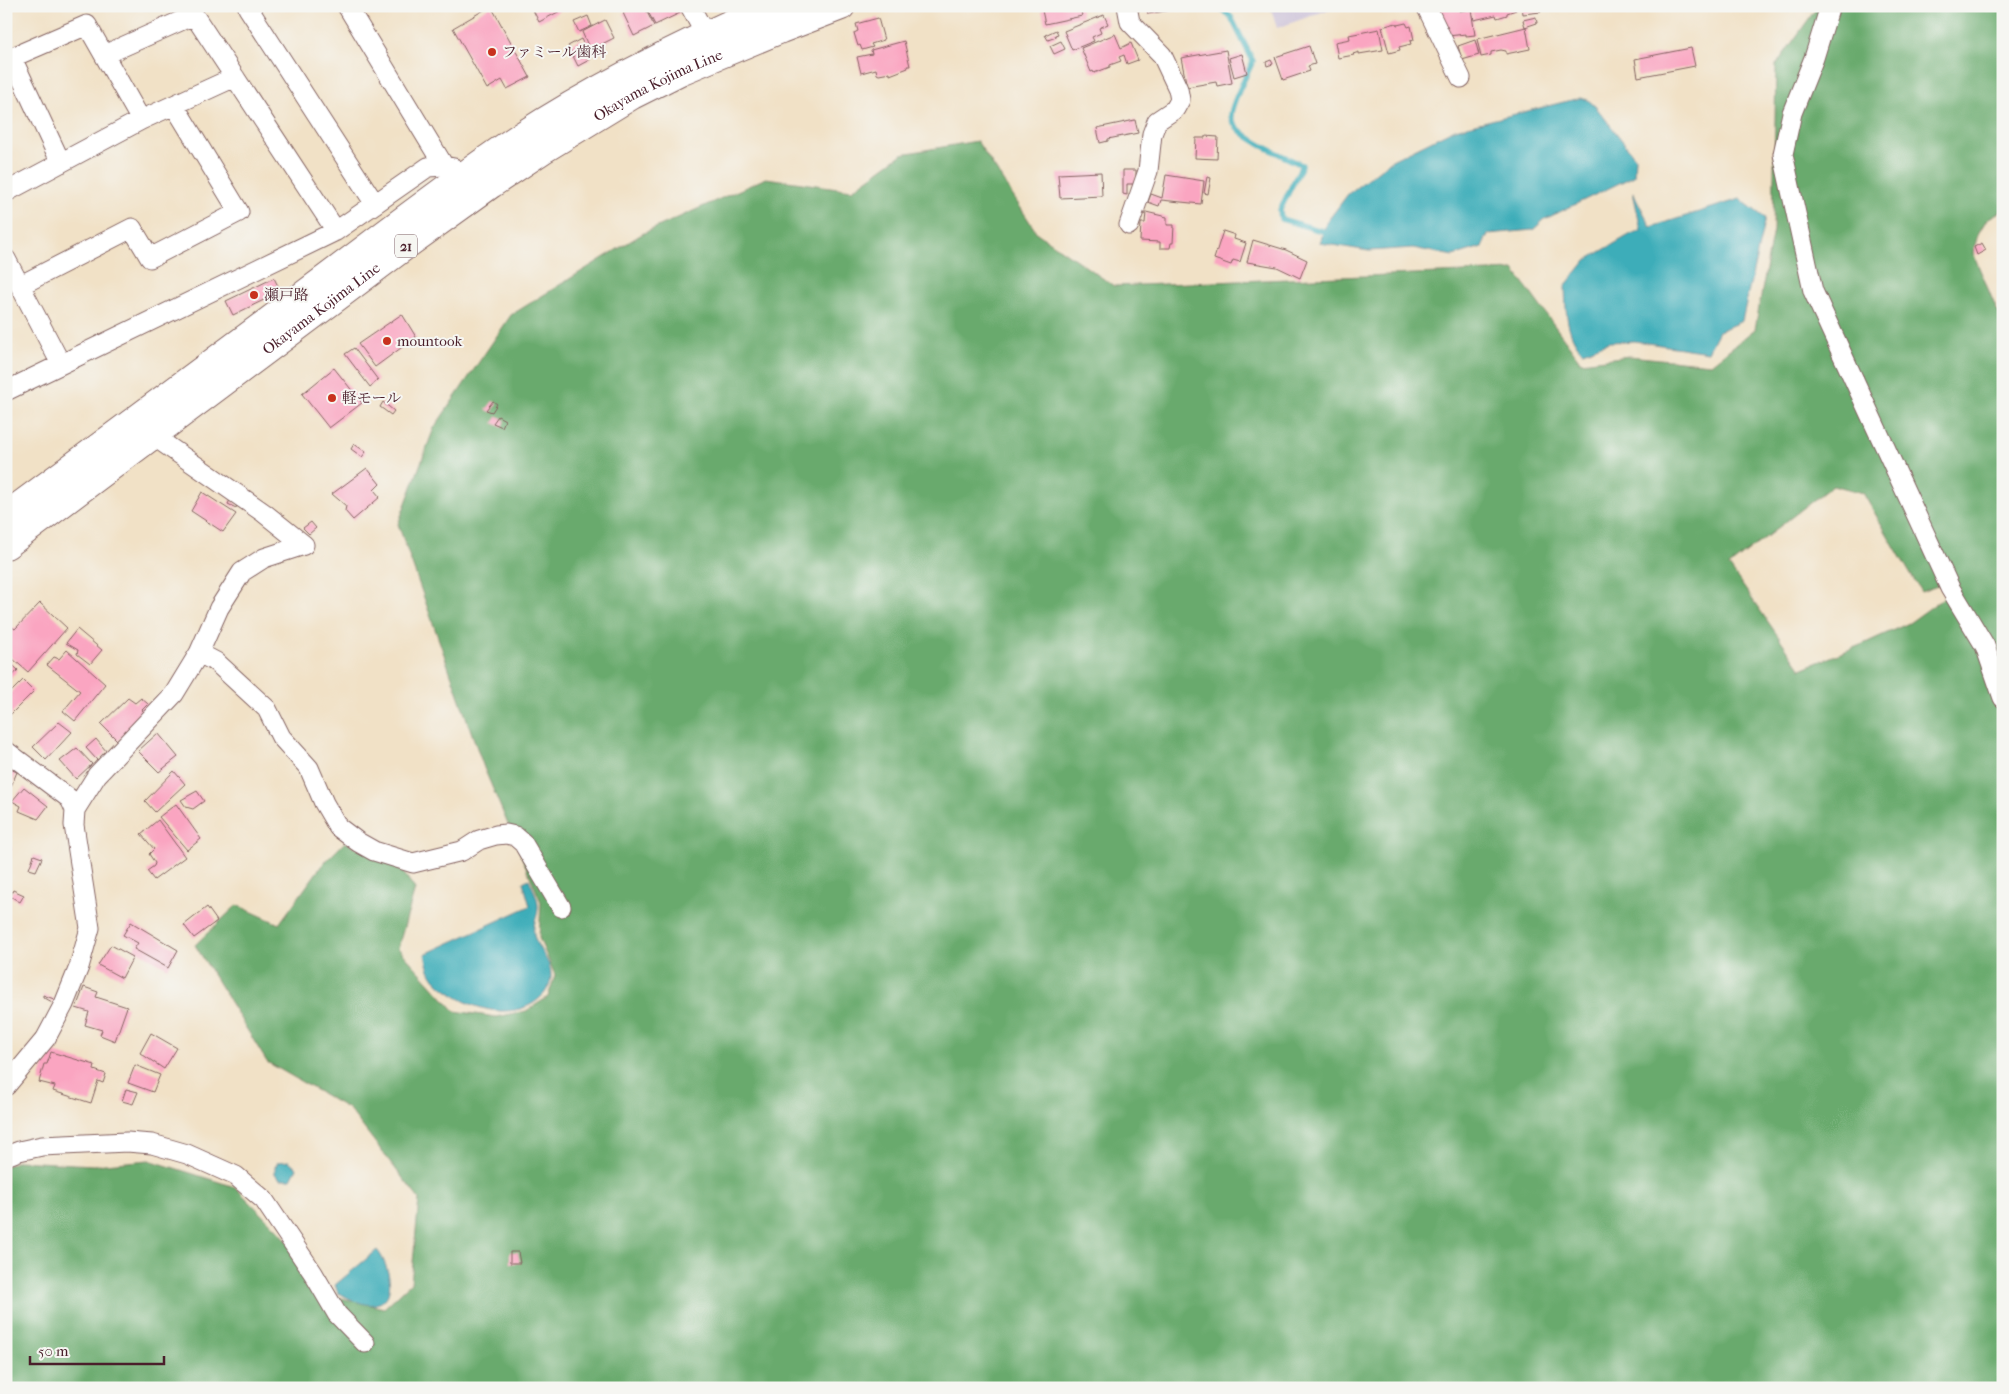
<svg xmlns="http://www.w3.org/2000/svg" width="2009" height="1394" font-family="'IM FELL French Canon','Noto Serif JP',serif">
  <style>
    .industrial { fill: #cabfd7 }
    .forest { fill: #69aa6d; stroke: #5a644c; fill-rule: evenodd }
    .water { fill: #3dadb9; stroke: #446672 }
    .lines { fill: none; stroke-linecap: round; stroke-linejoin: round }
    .stream { stroke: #3dadb9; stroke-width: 5.5 }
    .building { fill: #faa5c1 }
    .minor-casing { stroke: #846361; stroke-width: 21 }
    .primary-casing { stroke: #846361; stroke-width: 30 }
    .minor { stroke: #fff; stroke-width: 19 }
    .primary { stroke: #fff; stroke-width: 28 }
    .poi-dot { fill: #c8321e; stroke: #f6f6f2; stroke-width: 2 }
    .labels { text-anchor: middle; stroke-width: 4; stroke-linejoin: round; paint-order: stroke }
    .shield { fill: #f6f6f2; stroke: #7e6067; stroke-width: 1 }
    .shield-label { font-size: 14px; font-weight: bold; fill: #4a1f2b }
    .poi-label { font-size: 15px; fill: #4a1f2b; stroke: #f6f6f2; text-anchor: start }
    .street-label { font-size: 15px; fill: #4a1f2b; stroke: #f6f6f2 }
  </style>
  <rect width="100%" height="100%" fill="#f6f6f2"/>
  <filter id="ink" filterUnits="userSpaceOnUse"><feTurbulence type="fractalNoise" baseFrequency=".02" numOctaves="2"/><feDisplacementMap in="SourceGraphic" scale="10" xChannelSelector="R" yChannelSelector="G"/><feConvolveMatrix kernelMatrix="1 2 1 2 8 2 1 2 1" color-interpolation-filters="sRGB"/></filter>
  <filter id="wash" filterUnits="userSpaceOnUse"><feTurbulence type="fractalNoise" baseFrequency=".0096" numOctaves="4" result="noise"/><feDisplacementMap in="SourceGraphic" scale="20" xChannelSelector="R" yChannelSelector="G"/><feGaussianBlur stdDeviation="1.12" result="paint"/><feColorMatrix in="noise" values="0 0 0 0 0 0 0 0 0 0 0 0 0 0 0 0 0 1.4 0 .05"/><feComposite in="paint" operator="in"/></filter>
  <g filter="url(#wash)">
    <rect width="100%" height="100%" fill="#f1e1c6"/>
    <path class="industrial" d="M1270,6h69l-62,22z"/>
    <path class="forest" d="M1818,6h185v204l-16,9 -9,15 -5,19 23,55 7,12v1068h-1997v-222l12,-5 76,4 55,-5 86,27 43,43 59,67 47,11 27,-25 8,-84 -70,-90 -82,-47 -72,-117 42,-40 42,19 43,-59 23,-23 55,26 15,21 -17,59 57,63 41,6 30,-6 22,-14 7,-22 -16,-37 2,-36 -57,-134 -86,-244 36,-96 77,-113 131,-81 124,-56 86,12 50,-36 75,-13 60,92 77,53 400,-16 67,92 48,-6 82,8 44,-35 18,-99 3,-165zM1833,485l30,8 58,99 19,-7 5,12 -36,26 -46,21 -62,25 -72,-103z"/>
    <path class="water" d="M1580,98l8,2 8,7 39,50 -1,19 -89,43 -12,11 -45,4 -6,13 -29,9 -40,-8 -44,3 -49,-8 6,-20 22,-29 44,-34 63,-31z
      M1633,192l18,35 89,-28 25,19 -23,103 -23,10 -11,21 -74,-11 -25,1 -26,10c-18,-18 -17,-43 -18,-66l21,-26 45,-26 10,-4z
      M529,879c3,8 9,18 9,26 1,10 -6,19 -4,30 3,15 18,25 17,42 -1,12 -9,21 -19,27 -31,17 -71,1 -95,-22 -8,-8 -10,-17 -12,-28l105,-48 -7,-24z
      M289,1161l8,7 -6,11h-11l-5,-5v-7l3,-5z
      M377,1250c10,11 23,49 -1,54 -12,3 -27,-6 -38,-11l-3,-8z"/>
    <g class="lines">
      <path class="stream" d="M1219,6l12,11 22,44c-5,12 -22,42 -22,54 1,21 54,41 71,50l-22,45 1,9 48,14"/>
    </g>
    <g id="blocks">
      <path class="building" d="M491,6l39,71 -23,12 -5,-9 -15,9 -34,-61z
        M542,6h16l2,5 -21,11 -6,-12z
        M636,6h8l10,20 -20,10 -11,-23z
        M645,6h31l4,7 -25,12z
        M1041,6h39l2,10 -37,8z
        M1134,6h49v2l-35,6 -1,-5 -13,2z
        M1438,6h22v5l11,-2 4,26 -9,1v-2l-18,2 -2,-11 -5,1 -10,-17 7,-1z
        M1471,6h44l1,4 -9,3v2l-10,3 -1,-3 -22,5z
        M1522,6h18l1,6 -18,2z
        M1104,15l4,9 -9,4 2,5 -9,4 2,4 -22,9 -8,-19z
        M588,16l4,10 -13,6 -5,-10z
        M1536,17l1,6 -12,4 -2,-7z
        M878,18l6,22 -13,4 2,3 -11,3 -2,-5 -2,1 -4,-13 4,-2 -2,-7z
        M605,20l9,18 -24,12 -8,-18z
        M1396,23l1,2 9,-2 2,4 3,-1 3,14 -4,1 1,3 -12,3 1,3 -11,3 -7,-26z
        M1526,27l4,22 -24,5v-3l-5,-1 -10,2v3l-10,2 -4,-18z
        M1379,29l4,21 -24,4v-2l-6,2 1,1 -16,3 -3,-16 15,-3 -1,-4z
        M1056,30l2,4 -3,1 1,2 -8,3 -3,-5z
        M1115,34l6,14 10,-5 7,17 -11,4 -3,-9 -5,2 2,4 -11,4v2l-16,6 -1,-2 -2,1 -10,-24z
        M581,39l10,20 -13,7 -10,-20z
        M1475,40l4,15 -17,5 -4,-14z
        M904,41l6,25h-3l1,2 -18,7v-2l-11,2 -2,-1 -1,-5 -15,4 -4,-16 15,-3 -1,-4z
        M1061,41l4,8 -11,5 -4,-8z
        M1309,46l6,18 -7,2 2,5 -27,9 -8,-23z
        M1691,48l4,18 -57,11 -3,-18z
        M1226,50l6,33 -15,3 -1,-4 -29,5 -6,-29z
        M1242,54l5,19 -13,4 -5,-19z
        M1271,60l2,4 -6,2 -1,-4z
        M1135,120l3,13 -30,6v2l-8,2 -3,-15z
        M1205,136l13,1 -1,22 -22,-1 1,-20h9z
        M1123,170h13v14h-9v11l-4,-1z
        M1101,172l1,24 -42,2 -2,-24z
        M1166,175l38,6 -3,23 -40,-4 -2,6 -11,-4 3,-8 11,4z
        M1207,177l4,1 -3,16 -4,-1z
        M1146,212l21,5v8h7l-1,18h-2l-1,5h-10v-6l-20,-1 1,-18h4z
        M1223,231l12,4 -1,4 12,4 -6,19 -7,-2 -2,5 -17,-6z
        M1253,240l33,10 21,10 -7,18 -23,-11 -30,-5z
        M1982,243l4,7 -9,5 -3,-8z
        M274,278l5,10 -11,5 2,4 -37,18 -7,-14z
        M402,314l14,23 -41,30 -17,-23z
        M354,348l24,32 -8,7 -25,-33z
        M334,368l28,35 -33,25 -27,-34z
        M493,401l4,3 -5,8 -6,-2z
        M383,402l11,9 -3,4 -11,-8z
        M498,416l7,4 -3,7 -9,-4z
        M354,444l12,8 -4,5 -11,-8z
        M367,468l13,16 -6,6 6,7 -27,23 -8,-9 1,-5 -14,-12z
        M202,492l34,22 -13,18 -32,-21z
        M230,500l7,4 -1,4 -8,-4z
        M311,522l5,6 -7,6 -6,-6z
        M40,603l27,25 -39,44 -22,-19v-23l4,-4 5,3z
        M77,629l25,21 -12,14 -13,-10 1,-4 -12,-7z
        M67,650l38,34 -30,37 -12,-10 17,-20 -33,-26 7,-8 5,2z
        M6,659l12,11 -12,13z
        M23,680l11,11 -28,28v-22z
        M128,698l7,5 6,-5 7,6 -6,6 3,3 -27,28 -17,-17z
        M59,722l13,10 -26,28 -13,-13z
        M158,733l20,24 -19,15 -21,-21z
        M96,739l11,13 -10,8 -11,-12z
        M77,748l15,16 -16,15 -16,-18z
        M6,767l11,5 -8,19 -3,-1z
        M174,771l11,13 -30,28 -10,-11z
        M24,787l24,19 -10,13 -19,-8 2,-5 -9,-5z
        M197,791l7,10 -11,8 -7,-2 -5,-7z
        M176,804l25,35 -14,11 -28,-33z
        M158,820l27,37 -31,23 -7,-9 7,-5 1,-3 -6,-9 5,-5 -13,-15z
        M6,846l6,2 -6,12z
        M34,855l8,3 -6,13 -7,-2z
        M13,890l11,5 -4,7 -10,-6z
        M207,907l10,14 -23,17 -10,-13z
        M131,922l47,28 -10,18 -34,-19 4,-6 -15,-8z
        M111,945l22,12 -11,21 -24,-13z
        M84,987l14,5 -2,5 31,10 -12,34 -15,-6 2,-5 -17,-5 4,-13 -13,-4z
        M43,995l11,4v4l-11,-6z
        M151,1033l26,15 -13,21 -24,-16z
        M51,1052l44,13 -1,5 12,4 -3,9 -5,-2 -7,22 -38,-12 2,-5 -16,-4 5,-18h3z
        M135,1065l25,10 -7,17 -25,-9z
        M126,1089l12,3 -5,12 -11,-3z
        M510,1252h8l2,11h-10z"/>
    </g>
  </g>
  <g filter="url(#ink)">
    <use href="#blocks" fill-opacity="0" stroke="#846361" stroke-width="1"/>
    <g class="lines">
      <defs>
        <path id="minor" d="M188,6l148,225
          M252,6l-4,2 127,196
          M347,6l97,160
          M690,6l15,28
          M1127,6l3,16 32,33 16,34 2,11 -5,9 -18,12 -5,13 -4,37 -19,54
          M1426,6l35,72
          M1830,6l-16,52 -22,55 -9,41 30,137 137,297 35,58 18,52
          M104,55l90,-40
          M12,58l49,105
          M6,60l81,-35 54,95 94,-43
          M6,192l135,-72
          M6,259l55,105
          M21,285l111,-57 18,30 89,-46 -65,-107
          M6,391l330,-160 92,-64 16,-1 10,2 7,11
          M199,653l17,9 51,47 14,28 28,31 15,35 14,24 20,15 16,9 39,12 49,-12 17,-11 17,-5 10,-1 9,2 8,7 38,64
          M6,751l64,48 5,11
          M6,1086l40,-48 18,-34 15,-37 11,-39 -16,-103 1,-15 22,-35 77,-81 25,-41 20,-45 23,-36 22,-14 40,-13 -40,-32 -105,-73 -5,-6
          M6,1156l13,-5 23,-5 85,-4 25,2 35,10 49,22 28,24 49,73 24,41 28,29"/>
        <g id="primary">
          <path d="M6,516c101,-74 201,-149 302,-224 69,-51 137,-105 209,-153 81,-53 166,-95 254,-133"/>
          <path id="s1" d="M6,545l400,-300 85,-61 51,-34 90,-55 48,-24 101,-42 60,-23"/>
        </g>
      </defs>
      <use href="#minor" class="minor-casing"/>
      <use href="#primary" class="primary-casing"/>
      <use href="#minor" class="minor"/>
      <use href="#primary" class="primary"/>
    </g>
  </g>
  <g class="poi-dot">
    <circle cx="492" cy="52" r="5"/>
    <circle cx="254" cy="295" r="5"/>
    <circle cx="387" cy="341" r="5"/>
    <circle cx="332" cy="398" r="5"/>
  </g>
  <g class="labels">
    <rect class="shield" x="395" y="234.5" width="22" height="23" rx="4"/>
    <g class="shield-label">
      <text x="406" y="251">21</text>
    </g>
    <g class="poi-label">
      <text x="502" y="57">ファミール歯科</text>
      <text x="264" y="300">瀬戸路</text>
      <text x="397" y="346">mountook</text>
      <text x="342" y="403">軽モール</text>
    </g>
    <g class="street-label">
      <text dy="5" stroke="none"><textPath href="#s1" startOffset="799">Okayama Kojima Line</textPath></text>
      <text dy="5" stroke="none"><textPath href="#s1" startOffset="394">Okayama Kojima Line</textPath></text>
    </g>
  </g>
  <rect width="2009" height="1394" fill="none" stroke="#f6f6f2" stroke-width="25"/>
  <path d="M30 1356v8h134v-8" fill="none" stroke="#4a1f2b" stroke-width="2.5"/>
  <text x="38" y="1356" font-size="15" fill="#4a1f2b" stroke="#f6f6f2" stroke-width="4" paint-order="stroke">50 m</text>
</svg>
